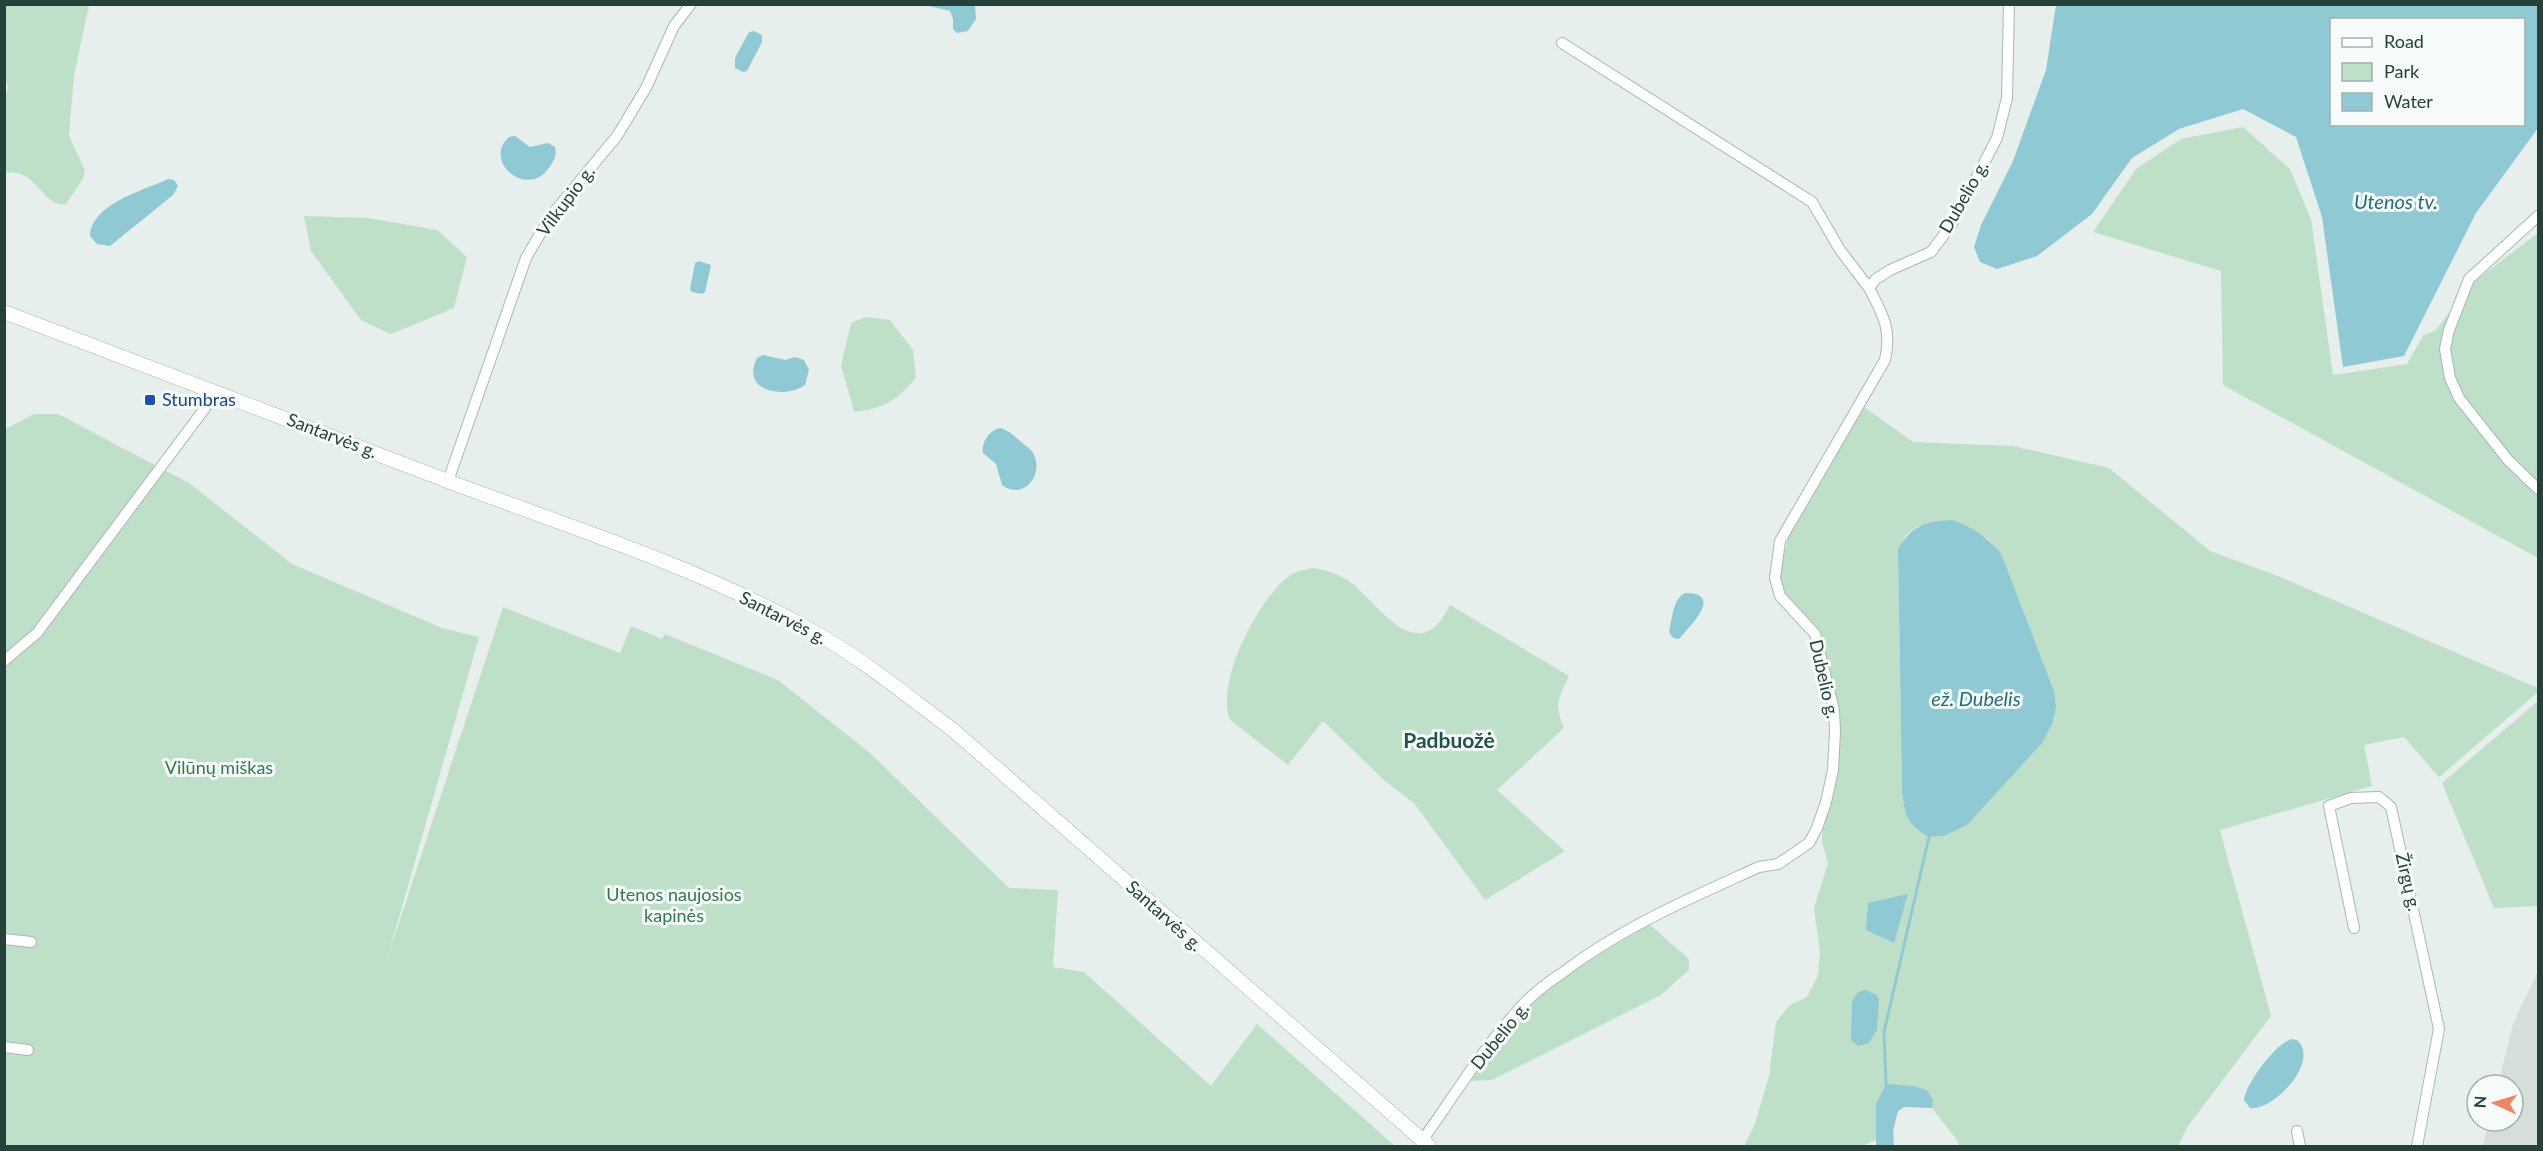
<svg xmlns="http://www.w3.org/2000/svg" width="2543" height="1151" font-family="Lato,sans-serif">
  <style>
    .built { fill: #d4dfda }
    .green { fill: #bfe0c8; fill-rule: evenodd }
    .water { fill: #8ec9d4; fill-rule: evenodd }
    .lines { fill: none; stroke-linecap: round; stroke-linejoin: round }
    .stream { stroke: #8ec9d4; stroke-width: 3 }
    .minor-casing { stroke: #a8b8b2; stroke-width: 12 }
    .secondary-casing { stroke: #a4bbb3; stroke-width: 15 }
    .minor { stroke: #fff; stroke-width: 10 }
    .secondary { stroke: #fff; stroke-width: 14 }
    .transit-dot { fill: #1a4fb4; stroke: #f7fbf9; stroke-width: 2 }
    .labels { text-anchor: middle; stroke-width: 6; stroke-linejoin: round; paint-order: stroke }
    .street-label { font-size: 18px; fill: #24423a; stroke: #f7fbf9 }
    .transit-label { font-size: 18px; fill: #164399; stroke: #f7fbf9; text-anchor: start }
    .park-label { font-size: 18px; fill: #2d7a4b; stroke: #f7fbf9 }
    .water-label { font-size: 20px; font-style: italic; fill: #1c6f80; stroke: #f7fbf9 }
    .quarter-label { font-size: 21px; font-weight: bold; fill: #1f5548; stroke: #f7fbf9 }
  </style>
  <rect width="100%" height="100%" fill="#e6efeb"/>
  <path class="built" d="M2538,971v175h-55l6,-25h24v-36h-15l15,-61z"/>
  <path class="green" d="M5,4l84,1 -15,70 -5,60 16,36 -3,9 -16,24c-25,3 -29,-37 -61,-31l-1,-74 4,-11 -4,-18z
    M2243,127l47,42 21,50 22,156 74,-11 16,-28 13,-6 35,-46 67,-51v325l-315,-173 -2,-114 -128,-39 43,-63 45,-30z
    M304,216l64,2 69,12 30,27 -13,51 -63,26 -30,-14 -50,-69z
    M865,317l25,3 23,30 3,27c-17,23 -34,32 -62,35l-13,-47 10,-42z
    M1864,407l49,35 100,4 96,22 101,83 68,25 260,112v4l-99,85 -35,-40 -40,8 8,41 -152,44 51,186 -83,110 -10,20h-219l-2,-6 -25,-32 1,-8 -57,4v36l-14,6h-118l11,-22 14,-48 7,-54 14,-17 17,-8 11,-21 2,-25 -6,-43 14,-45 -6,-21v-18l16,-112 -20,-83 -31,-31 -8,-22 10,-42zM1918,526l69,12 14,15 53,138 -87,134 -23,11 -15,1c-22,-15 -24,-19 -27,-45l-4,-243 9,-15z
    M34,414h24l131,69 103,81 150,64 37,9 -91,319 115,-349 117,46 11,-27 31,13 3,-5 113,46 92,73 139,135 49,2 -5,77 31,5 127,114 46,-62 138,122h-1390l-1,-716z
    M1311,568c17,2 29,6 43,17 20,16 54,68 83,40 5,-5 9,-13 13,-20l119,71c-11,23 -15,28 -5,52l-67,62 68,61 -80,49 -71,-97 -28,-21 -63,-61 -35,44 -58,-45c-15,-37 28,-121 59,-144 6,-4 15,-6 22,-8z
    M2538,701v205l-44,2 -52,-125z
    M1649,924l40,35v11l-28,25 -169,85 -23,1 58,-75 29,-25z"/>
  <path class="water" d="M925,5h50l1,14 -8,12 -11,2 -4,-4v-10l-3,-8z
    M2056,5h482v123l-62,85 -72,143 -61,11 -21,-150 -26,-80 -53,-28 -64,20 -47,29 -40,56 -55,42 -40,13 -17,-7 -6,-15 7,-22 32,-64 33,-91zM2332,20h192v104h-192z
    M754,31l8,4v7l-15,29 -4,1 -8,-4v-10l14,-26z
    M515,136l15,11 18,-4 7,4c2,10 -1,14 -7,22 -21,29 -66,-7 -39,-32z
    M168,179l6,1 4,6 -5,9 -63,51 -13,-2 -7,-8c2,-33 53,-45 78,-57z
    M699,261l12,4 -6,27 -3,2 -10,-2 -2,-3 5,-26z
    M763,355l22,5 10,-3 9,3 5,10 -4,15c-21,15 -65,6 -48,-27z
    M1000,428c8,2 13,7 20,13 3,3 8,6 11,9 16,21 -6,52 -29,35l-6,-21 -13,-11c-2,-10 6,-23 17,-25z
    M1952,520c21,7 34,17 49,33l53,138 2,17 -4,16 -10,19 -75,82 -23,11 -15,1c-22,-13 -24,-20 -27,-45l-4,-243c15,-25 27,-27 54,-29z
    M1685,593c40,0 4,34 -6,46l-6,-1 -4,-6c3,-13 4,-33 16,-39z
    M1908,894l-14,49 -28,-13 2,-27z
    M1866,990l11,5 2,4 -2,31 -8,13 -11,3 -7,-6 1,-39 6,-9z
    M2292,1039l5,1c24,21 -24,72 -47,68l-6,-8c2,-17 32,-57 48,-61z
    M1886,1084l27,2 14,4 6,10 -1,8 -28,-1 -6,4 -5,20 1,15h-18v-42z"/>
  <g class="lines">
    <path class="stream" d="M1886,1084l-2,-52 45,-195"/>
    <defs>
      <path id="minor" d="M1562,43l250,159 28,48 29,38
        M2538,216l-69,63 -20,51 -4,19 5,29 9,20 49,62 30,29
        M448,481l78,-223 24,-41 67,-81 29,-48 28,-62 17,-22
        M4,661l33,-28 180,-241
        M2354,928l-25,-122 22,-8 28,-1 12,10 48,222 -22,117
        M4,939l27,3
        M4,1047l24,3
        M2297,1131l3,15
        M1422,1141c32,-45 61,-93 98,-133 12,-14 27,-25 42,-35 60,-46 129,-75 197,-106l19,-3 31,-21 8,-15 9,-26 7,-32 2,-38 -1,-22 -19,-76 -35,-38 -5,-18 5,-37 105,-181c7,-31 -2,-45 -16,-72l7,-9 14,-9 41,-18 21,-28 45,-86 10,-40 2,-94"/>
      <path id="secondary" d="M4,312c147,55 294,112 441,168 121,46 248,85 362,148 52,28 99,67 146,102l476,416"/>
    </defs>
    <use href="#minor" class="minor-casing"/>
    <use href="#secondary" class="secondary-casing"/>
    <use href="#minor" class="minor"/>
    <use href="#secondary" class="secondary"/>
  </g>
  <rect class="transit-dot" x="144" y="394" width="12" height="12" rx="3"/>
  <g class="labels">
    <g class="street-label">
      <text transform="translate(1964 197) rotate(-60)" y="6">Dubelio g.</text>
      <text transform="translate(566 201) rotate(-53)" y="6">Vilkupio g.</text>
      <text transform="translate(332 436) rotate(21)" y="6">Santarvės g.</text>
      <text transform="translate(783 618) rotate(27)" y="6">Santarvės g.</text>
      <text transform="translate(1824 679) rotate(77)" y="6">Dubelio g.</text>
      <text transform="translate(2408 882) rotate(77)" y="6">Žirgų g.</text>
      <text transform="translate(1164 916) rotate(42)" y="6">Santarvės g.</text>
      <text transform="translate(1500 1036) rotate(-51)" y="6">Dubelio g.</text>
    </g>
    <g class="transit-label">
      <text x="162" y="406">Stumbras</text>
    </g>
    <g class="park-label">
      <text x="219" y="774">Vilūnų miškas</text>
      <text x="674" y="901">Utenos naujosios<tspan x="674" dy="21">kapinės</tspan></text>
    </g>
    <g class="water-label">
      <text x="2396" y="209">Utenos tv.</text>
      <text x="1976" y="706">ež. Dubelis</text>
    </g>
    <g class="quarter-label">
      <text x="1449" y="748">Padbuožė</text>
    </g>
  </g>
  <rect width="2543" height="1151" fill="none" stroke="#24423a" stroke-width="12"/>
  <rect x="2330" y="18" width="195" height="108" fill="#f7fbf9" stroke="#a3b1ad" stroke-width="1.5"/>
  <rect x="2342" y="38" width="30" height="9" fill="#ffffff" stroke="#a3b1ad" stroke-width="1.5"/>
  <text x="2384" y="48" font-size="18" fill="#24423a">Road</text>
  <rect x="2342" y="63" width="30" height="18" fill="#bfe0c8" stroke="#a3b1ad" stroke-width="1.5"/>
  <text x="2384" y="78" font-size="18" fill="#24423a">Park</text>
  <rect x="2342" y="93" width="30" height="18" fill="#8ec9d4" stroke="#a3b1ad" stroke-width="1.5"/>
  <text x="2384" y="108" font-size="18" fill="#24423a">Water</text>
  <g transform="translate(2495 1103) rotate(274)"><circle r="28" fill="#f7fbf9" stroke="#a3b1ad" stroke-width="1.5"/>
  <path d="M0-4.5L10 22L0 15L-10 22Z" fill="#f4845f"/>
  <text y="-9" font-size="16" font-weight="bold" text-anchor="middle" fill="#24423a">N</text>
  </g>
</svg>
